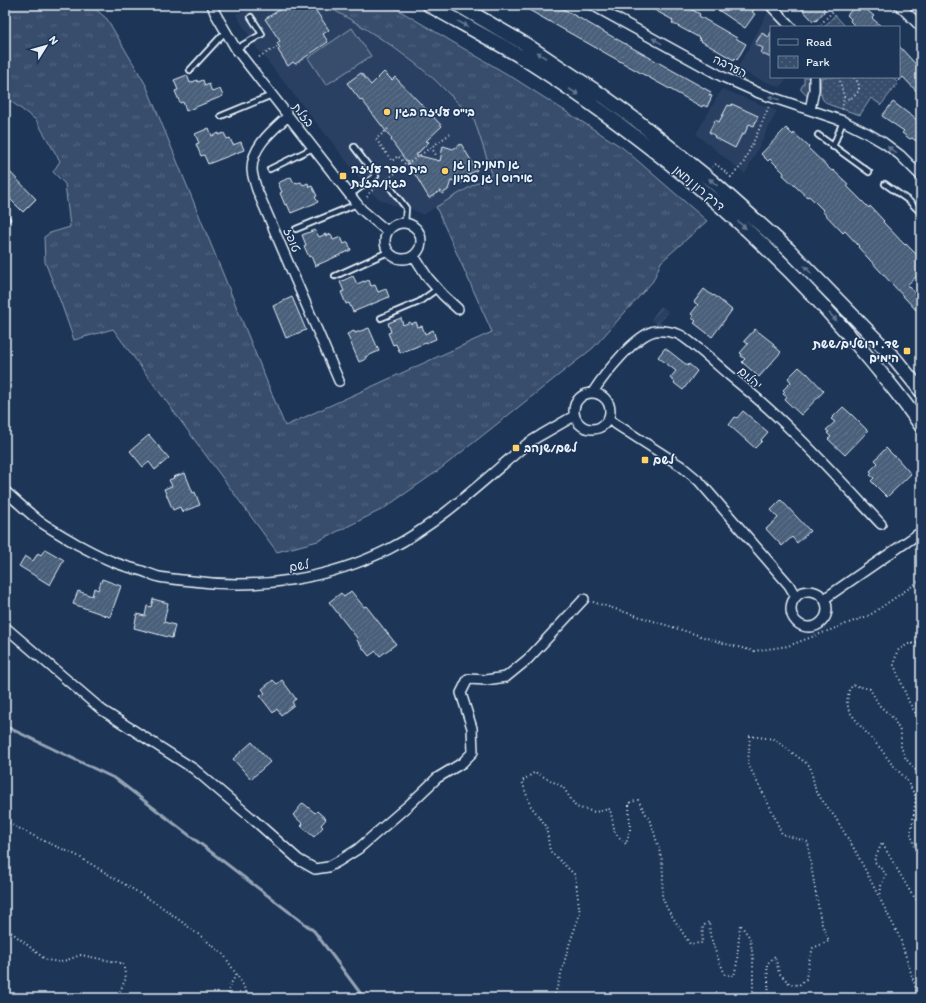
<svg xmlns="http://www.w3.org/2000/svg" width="926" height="1003" font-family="Itim,'Playpen Sans Hebrew',sans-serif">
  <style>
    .built { fill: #2a4162 }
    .industrial { fill: url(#industrial-furrows) }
    .grass { fill: url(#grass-tufts); stroke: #909fb2 }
    .park { fill: url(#park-dots); stroke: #909fb2 }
    .pitch { fill: #374d6c; stroke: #909fb2 }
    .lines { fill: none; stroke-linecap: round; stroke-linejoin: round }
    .stream { stroke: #95a4b5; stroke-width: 3 }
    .building { fill: url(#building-hatch); stroke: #e8f1f8 }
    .lane-casing { stroke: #e8f1f8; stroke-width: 8 }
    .street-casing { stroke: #e8f1f8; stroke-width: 12 }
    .secondary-casing { stroke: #e8f1f8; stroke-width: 16 }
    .path { stroke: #e8f1f8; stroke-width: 2; stroke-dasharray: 1 3; stroke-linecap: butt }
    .lane { stroke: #1d3557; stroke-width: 4.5 }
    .street { stroke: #1d3557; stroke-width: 9 }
    .secondary { stroke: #1d3557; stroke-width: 13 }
    .oneway { fill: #64778f }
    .poi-dot { fill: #ffd166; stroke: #1d3557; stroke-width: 1.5 }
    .labels { text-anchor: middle; stroke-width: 3; stroke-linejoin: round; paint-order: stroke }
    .street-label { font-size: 12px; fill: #e8f1f8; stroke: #1d3557 }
    .poi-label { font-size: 12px; font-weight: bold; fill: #e8f1f8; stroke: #1d3557; text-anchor: start }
  </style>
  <defs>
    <pattern id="industrial-furrows" width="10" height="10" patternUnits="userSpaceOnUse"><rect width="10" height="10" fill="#2a4162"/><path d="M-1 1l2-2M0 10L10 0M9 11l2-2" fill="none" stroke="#495d79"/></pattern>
    <pattern id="grass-tufts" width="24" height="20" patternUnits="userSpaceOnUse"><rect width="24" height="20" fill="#374d6c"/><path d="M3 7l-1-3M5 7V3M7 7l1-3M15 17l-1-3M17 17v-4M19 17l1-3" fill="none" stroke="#546782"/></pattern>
    <pattern id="park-dots" width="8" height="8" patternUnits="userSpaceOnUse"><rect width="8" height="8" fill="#374d6c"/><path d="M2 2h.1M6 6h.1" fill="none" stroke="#546782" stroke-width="1.8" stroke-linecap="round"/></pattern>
    <pattern id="building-hatch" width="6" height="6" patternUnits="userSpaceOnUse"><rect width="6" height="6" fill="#495e7a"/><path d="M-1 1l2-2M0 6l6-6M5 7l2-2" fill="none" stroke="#63768e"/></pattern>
  </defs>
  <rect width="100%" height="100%" fill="#1d3557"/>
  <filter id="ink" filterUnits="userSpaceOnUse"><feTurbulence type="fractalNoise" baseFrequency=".025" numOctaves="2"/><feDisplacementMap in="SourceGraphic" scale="8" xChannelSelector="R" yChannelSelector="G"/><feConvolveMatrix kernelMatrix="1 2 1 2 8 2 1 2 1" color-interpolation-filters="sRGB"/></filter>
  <g filter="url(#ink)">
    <path class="built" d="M259,5h66l33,19 30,20 27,20 20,17 39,38 18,54 -69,42 -11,-6 -14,-2 -10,-4 -9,-4 -9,-7 -39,-51 -32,-40 -42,-53 -16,-25 -5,-9z
      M768,12l13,15h-10v50h17l-8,10 -19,-7 -24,-11z
      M722,89l55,22 -32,63 -49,-40z"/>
    <path class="industrial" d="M660,306l8,5 -9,14 -8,-5z"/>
    <path class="grass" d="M5,5h86l16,14 39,66 139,341 207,-94 -56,-125 56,-33 -18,-55 -39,-39 -19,-16 -27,-20 -31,-20 -33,-19h65l122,72 111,71 84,73 -46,41 -8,19 -60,67 -154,122 -56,39 -65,32 -41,11 -164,-223 -39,11 -13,-37 -16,-41 -1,-25 6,-4 20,-6 -5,-43 -12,-12 7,-11 -24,-41 -31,-23z
      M804,77h7l-2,17 -1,3 -7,-7v-2l3,-5z"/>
    <path class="park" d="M835,15l11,12h-20l-1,-1z
      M821,77h71l6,6 -17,22 -10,-7 -11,17 -30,-10 -7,-5 -3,-8z"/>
    <path class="pitch" d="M352,28l19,28 -45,29 -18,-27z"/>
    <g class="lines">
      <path class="stream" d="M5,726l111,53 198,152 50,67"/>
    </g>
    <path class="building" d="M287,5h16l3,4 6,-4 17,25 -6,4 5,8 -33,22 -2,-2 -5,4 -10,-16 2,-2 -3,-5 3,-2 -15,-22z
      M520,5h36l155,87 -2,3 3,1 -5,11 -4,-2 -1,2 -63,-35z
      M645,5h38l17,9 -1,2 38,22v1l9,5 -9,16 -2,-2 -1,2 -35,-20 1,-1 -2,-2 -26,-14 1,-2 -2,-2z
      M711,5h36l7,5 -2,2 3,2 -10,14z
      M798,5h26v7l-8,9 -2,-1 -1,1z
      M858,5h3l13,11 -2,2 10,9h-26l-6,-6 1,-2 -4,-4 7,-8 1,1z
      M771,32v26l-10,-5 2,-5 -8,-4 7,-11 7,4z
      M899,46l22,24v26l-18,-19 -4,4z
      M384,72l8,8 3,-3 47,49 -16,15 3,1 -13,13 24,6 3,-15 10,3 8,-5 16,26 -11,6 1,3 -6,4 -10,-3 -3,10 -6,4 -2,-3 -11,7 -22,-37h-1l-15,-21 1,-1 -30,-39 -1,1 -14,-18 14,-10 10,12z
      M187,75l3,8 7,-3 1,2 5,-2 2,6 4,-2 3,8 8,-3 3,7 -37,15 -3,-9 -3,1 -5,-12 3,-1 -4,-10z
      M893,102l28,21v12l-5,6 -4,-3 -2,1 -8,-6 2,-2 -22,-15z
      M732,104l26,12 -4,10 -5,-2 -5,11 -2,-1 -7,14 -21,-11 1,-1 -6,-4 6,-12 4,2 9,-17 3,1z
      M209,128l3,8 7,-3v2l5,-2 3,6 3,-1 3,7 8,-3 3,8 -36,14 -4,-9 -3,1 -5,-12 3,-1 -4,-9z
      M786,128l7,7 1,-2 15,14 -1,1 24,23 1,-1 15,14 -1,2 22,22 1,-2 14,15 -1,1 22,23 1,-1 15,15v13l-14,13 14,15v5l-5,5 -58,-63 1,-1 -14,-15 -2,2 -21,-22 1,-1 -14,-14 -2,1 -24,-22 1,-2 -14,-14 -2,2 -7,-7z
      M5,167l31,32 -13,13 -18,-18z
      M291,177l3,6 2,-1 1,1 4,-1 2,3 5,-2 1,4 3,-1 5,10 -2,1 3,5 -27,11 -4,-9 -2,1 -5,-12 2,-1 -4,-9z
      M315,230l4,7 7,-3v2l5,-2 2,6 8,-3 3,7 4,-2 3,8 -36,16 -4,-10 -2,1 -5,-11 2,-1 -4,-10z
      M353,276l4,8 7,-3v1l5,-2 2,6 4,-1 3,7 8,-3 3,8 -36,15 -4,-9 -3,1 -5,-12 3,-1 -4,-9z
      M704,289l9,7 1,-1 18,15 -20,27 -18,-14 2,-2 -4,-3 2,-2 -3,-2 7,-9 -4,-3z
      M292,297l14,33 -20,8 -13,-32z
      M401,318l2,7 7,-3 1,2 5,-2 2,5 4,-1 3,8 8,-4 3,9 -36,14 -4,-9 -3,1 -5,-12 3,-1 -3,-9z
      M369,328l10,23 -14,6 1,2 -7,3 -12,-28 7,-3 1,2z
      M755,329l19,15 -1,1 8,7 -22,25 -17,-15 3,-3 -4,-3 1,-2 -2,-1 8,-9 -4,-3z
      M665,348l23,18 1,-2 8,7 -14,19 -9,-7 1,-1 -5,-4 6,-7 -18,-14z
      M799,367l8,7v-1l17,18 -23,24 -16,-15 2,-3 -4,-3 2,-2 -2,-2 8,-8 -3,-4z
      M843,407l8,7 17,17 -23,24 -17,-16 3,-2 -4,-4 2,-1 -3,-2 9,-8 -4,-3z
      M743,411l25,21 -7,8 1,1 -7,7 -26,-23 6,-8 2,1z
      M149,435l20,23 -14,12 -6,-8 -6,5 -13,-16z
      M886,448l8,8h1l16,18 -24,23 -16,-16 3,-3 -4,-3 2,-2 -2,-2 8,-8 -3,-3z
      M185,473l8,20 2,-1 5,13 -18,7 -2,-5 -7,3 -9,-21 8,-3 -3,-6 5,-2 -1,-1z
      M781,500l29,31 -13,12 -5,-6 -10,9 -16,-17 12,-11 -7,-8z
      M45,549l19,11 -14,25 -31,-19 6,-10 8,5 5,-8 3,2z
      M102,579l19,7 -11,31 -37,-13 5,-13 14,5 2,-8 4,2z
      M351,591l13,16 2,-1 30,38 -16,12 -4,-5 -7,5 -13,-17 1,-1 -28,-36 12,-9 3,4z
      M153,599l15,4 -4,19 11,3 -3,13 -38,-10 3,-14 8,2 2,-10 4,1z
      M273,680l4,4 5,-4 14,19 -4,3 2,3 -13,10 -4,-6 -4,4 -13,-17 5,-3 -3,-4z
      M252,742l18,20 -19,17 -18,-20z
      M303,803l12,10 2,-2 9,8 -5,6 2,2 -9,10 -13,-11 2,-2 -10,-9z"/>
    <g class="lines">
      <defs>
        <path id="lane" d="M236,49l26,-15 -11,-17
          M190,70l36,-39
          M221,116l51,-21
          M818,135l51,37
          M833,147l10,-26
          M270,169l43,-21
          M885,184l24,17 12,12
          M390,187l16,21 -1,15
          M350,195l26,-19 -22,-29
          M5,217l2,2
          M296,229l61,-25
          M335,276l53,-24
          M381,318l38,-16 18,-13"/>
        <path id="street" d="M212,5l3,8 21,36 121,155 5,6 25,21
          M592,5l131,72 36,16 84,28 24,12 17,10 16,12 21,21
          M770,5l21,22
          M899,5l22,22
          M810,110l4,-20v-13
          M288,116c-15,14 -36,30 -36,53 0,7 3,14 5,21l82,191
          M385 241a18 18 0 1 1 36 0a18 18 0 1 1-36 0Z
          M414,256l14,22 15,17 15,14
          M593,392c11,-17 42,-57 62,-61 8,-1 20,1 27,5 16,11 32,26 47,39 21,17 42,35 61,54 32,31 61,63 91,95
          M574 411a18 18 0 1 1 36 0a18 18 0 1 1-36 0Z
          M608,419l73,47 18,15 64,74 26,30 7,12
          M5,491c11,10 22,20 34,30 12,8 24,15 36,22 13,7 27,15 41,20 8,3 15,5 23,7 7,2 13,5 20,7 11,2 22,3 33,4 67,9 137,-2 197,-32 51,-26 95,-69 139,-106l13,-8 33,-19
          M791 609a18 18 0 1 1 36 0a18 18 0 1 1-36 0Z
          M824,599l97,-67
          M5,627l97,83 92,59 60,51 45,40 16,9 13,-2 11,-6 19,-12 53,-46 26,-25 25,-15 11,-11 -1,-24 -11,-35 7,-14 18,1 20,-3 22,-18 56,-60"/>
        <path id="secondary" d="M429,5c30,17 60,33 89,50 27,17 53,34 79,53 24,17 47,35 70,53 75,60 143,126 204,200 17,21 35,42 50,65
          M458,5l67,39 78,52 33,24 77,62 76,68 107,110 25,31"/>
      </defs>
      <use href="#lane" class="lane-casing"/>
      <use href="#street" class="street-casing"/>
      <use href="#secondary" class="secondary-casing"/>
      <path class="path" d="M818,27l21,-22
        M259,57l20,-11
        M839,77l5,20 -2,14
        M844,97l5,2c11,-5 14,-14 4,-22
        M388,129l-12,10 16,22 6,-5 8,9
        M431,147l5,8
        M712,167l4,-3 15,13 12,-13 15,-32 11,-26
        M367,197l3,-5 36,-27 44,-31
        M593,602l133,42 28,7 34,-5 82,-31 51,-35
        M921,643l-13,1 -11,7 -3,14 15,37 12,21
        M921,776l-15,-17 -5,-12v-14l-8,-15 -14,-13 -9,-16 -17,-4 -4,5 -2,12 2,9 13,17 18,20 11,15 15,16 10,18 -5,37 5,18 5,8
        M5,821l37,19 34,15 83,50 43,32 22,18 19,30 6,13
        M880,898l1,-12 5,-12 -12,-13 8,-18 29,50 10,12
        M5,927l41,33 15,2 20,-7 35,7 7,2 3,14 -9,20
        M228,998l1,-11 7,-12
        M554,998l16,-56 10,-28 -5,-39 -25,-24 -4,-25 -16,-21 -8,-24 13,-9 28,15 13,20 19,5 15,-3 5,24 11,11 4,-14 -1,-27 9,-3 14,25 10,35 1,15 -1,22 6,13 22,34 12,-1 1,-17 6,-4 1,13 7,21 8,18 9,2 3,-13 3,-39 10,14 3,20v33l5,7
        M769,998l-2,-34 8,-8 4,17 11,11 9,1 7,-6 2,-14 5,-17 16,-7 -8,-19 -11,-62 -2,-18 -26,-8 -11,-25 -23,-45 2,-28 24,3 36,27 6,26 19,25 21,35 44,86 19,60"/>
      <use href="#lane" class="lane"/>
      <use href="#street" class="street"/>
      <use href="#secondary" class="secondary"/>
    </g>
    <defs><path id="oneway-solid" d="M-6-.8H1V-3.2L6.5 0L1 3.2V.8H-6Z"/></defs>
    <g class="oneway">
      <use href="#oneway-solid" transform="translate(463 24) rotate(30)"/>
      <use href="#oneway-solid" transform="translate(657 41) rotate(-151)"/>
      <use href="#oneway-solid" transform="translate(541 55) rotate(-147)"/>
      <use href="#oneway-solid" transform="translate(574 92) rotate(33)"/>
      <use href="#oneway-solid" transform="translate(774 98) rotate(-162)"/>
      <use href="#oneway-solid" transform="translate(892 150) rotate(-142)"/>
      <use href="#oneway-solid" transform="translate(713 182) rotate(-139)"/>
      <use href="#oneway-solid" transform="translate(742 225) rotate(42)"/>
      <use href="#oneway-solid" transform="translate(808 270) rotate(-134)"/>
      <use href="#oneway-solid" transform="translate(833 317) rotate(47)"/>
    </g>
  </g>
  <g class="poi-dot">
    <circle cx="387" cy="112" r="4"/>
    <circle cx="445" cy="171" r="4"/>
    <rect x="339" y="172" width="8" height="8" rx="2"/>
    <rect x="903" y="347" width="8" height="8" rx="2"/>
    <rect x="512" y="444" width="8" height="8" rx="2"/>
    <rect x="641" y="456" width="8" height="8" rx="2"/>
  </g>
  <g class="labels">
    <g class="street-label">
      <text transform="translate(730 66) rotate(26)" y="4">הערבה</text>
      <text transform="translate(303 115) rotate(52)" y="4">בזלת</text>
      <text transform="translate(699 188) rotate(40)" y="4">דרך רון נחמן</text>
      <text transform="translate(292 240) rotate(67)" y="4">טופז</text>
      <text transform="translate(750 378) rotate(41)" y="4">יהלום</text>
      <text transform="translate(299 566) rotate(-10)" y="4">לשם</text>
    </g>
    <g class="poi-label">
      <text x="395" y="116">בי"ס עליזה בגין</text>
      <text x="453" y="168">גן חמניה | גן<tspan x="453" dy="14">אירוס | גן סביון</tspan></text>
      <text x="351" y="173">בית ספר עליזה<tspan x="351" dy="14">בגין/בזלת</tspan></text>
      <text x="899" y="348" text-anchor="end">שד. ירושלים/ששת<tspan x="899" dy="14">הימים</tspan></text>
      <text x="524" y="452">לשם/שנהב</text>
      <text x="653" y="464">לשם</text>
    </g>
  </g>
  <rect width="926" height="1003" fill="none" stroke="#1d3557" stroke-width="20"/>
  <rect x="10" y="10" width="906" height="983" fill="none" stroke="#e8f1f8" stroke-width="1.5" filter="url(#ink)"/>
  <rect x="770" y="26" width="130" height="52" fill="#1d3557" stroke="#6e8097"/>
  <rect x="778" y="39" width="20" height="6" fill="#1d3557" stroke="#6e8097"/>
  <text x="806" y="46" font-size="12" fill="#e8f1f8">Road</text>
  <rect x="778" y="56" width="20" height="12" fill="url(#park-dots)" stroke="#6e8097"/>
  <text x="806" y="66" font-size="12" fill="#e8f1f8">Park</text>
  <g transform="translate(46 46) rotate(53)" stroke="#1d3557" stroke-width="3" paint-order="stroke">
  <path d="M0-3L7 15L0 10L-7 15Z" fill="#e8f1f8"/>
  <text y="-6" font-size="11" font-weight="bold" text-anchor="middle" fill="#e8f1f8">N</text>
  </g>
</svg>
